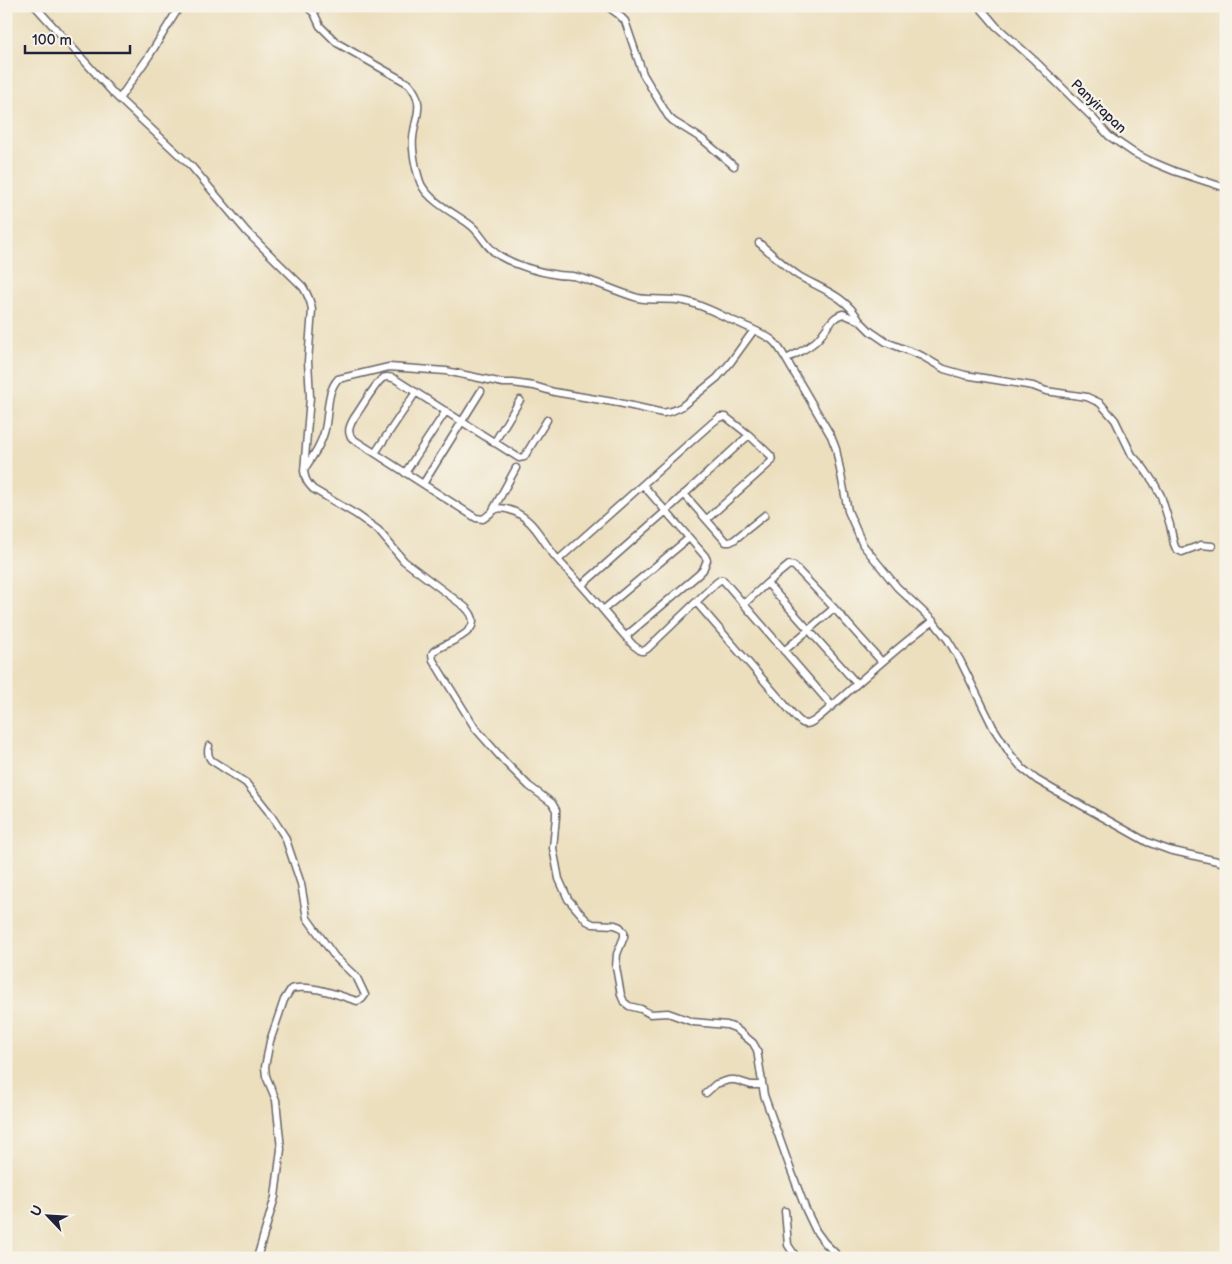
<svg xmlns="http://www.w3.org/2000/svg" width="1232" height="1264" font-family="'Balsamiq Sans',sans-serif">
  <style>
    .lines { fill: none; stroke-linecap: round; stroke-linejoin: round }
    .minor-casing { stroke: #696469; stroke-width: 9 }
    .minor { stroke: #fff; stroke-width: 6 }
    .labels { text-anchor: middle; stroke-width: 5; stroke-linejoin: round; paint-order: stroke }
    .street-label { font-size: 14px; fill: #22223b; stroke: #f7f3e8 }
  </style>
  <rect width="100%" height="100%" fill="#f7f3e8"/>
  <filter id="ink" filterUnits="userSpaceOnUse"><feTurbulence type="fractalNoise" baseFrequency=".02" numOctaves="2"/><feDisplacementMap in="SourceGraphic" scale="10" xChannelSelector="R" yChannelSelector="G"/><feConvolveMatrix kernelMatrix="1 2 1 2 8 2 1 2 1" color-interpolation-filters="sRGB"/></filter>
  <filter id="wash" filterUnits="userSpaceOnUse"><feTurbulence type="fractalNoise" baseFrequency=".0096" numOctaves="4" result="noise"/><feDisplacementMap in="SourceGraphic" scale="20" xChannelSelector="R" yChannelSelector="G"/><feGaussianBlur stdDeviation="1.12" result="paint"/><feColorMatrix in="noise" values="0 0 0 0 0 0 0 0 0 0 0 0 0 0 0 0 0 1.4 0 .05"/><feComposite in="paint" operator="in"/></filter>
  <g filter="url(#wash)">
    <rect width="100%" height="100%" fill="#ecdfbe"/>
  </g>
  <g filter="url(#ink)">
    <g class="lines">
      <defs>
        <path id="minor" d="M35,6l80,89 77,72 55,65 56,55c5,8 8,14 9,23l-4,51 2,36 -6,74c1,8 3,12 9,18l44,26 21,15 26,31 61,46c25,24 -16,34 -31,44l-2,3 1,6 42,68 30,34 24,24 23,17 4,7v7l-3,31 6,31 9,20 19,22 6,3 22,1 5,2 4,5v5l-7,17 -1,13 5,28 3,7 5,4 12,3 9,5 18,-1 25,9 34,3 8,3 18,15 4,7 7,45 25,70 17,45 10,21 8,11 16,16
          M306,6l8,7 6,13 17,17 72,41c17,20 6,32 4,54 -1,9 1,21 3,30 2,6 3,13 6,18 9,16 32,27 47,38 13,9 16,24 31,32 17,10 39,16 58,19 6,1 13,0 19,2 21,5 40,15 61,21 15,3 31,0 46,3 17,3 34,13 50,20 13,6 27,11 38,19 6,5 10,12 14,19l45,77 5,13 12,62 15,34 34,42 36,34 15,19 12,20 33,67 18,28 11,13 15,12 19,11 91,51 22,8 57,13
          M607,6l11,8 7,7 18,53 25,42 5,5 29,18 32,27
          M979,6l17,20 38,34 58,57 17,19 25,17 16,8 24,10 52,17
          M119,99l30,-43 31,-50
          M759,243c13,11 26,24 40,33 22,13 47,20 60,44
          M786,359c10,-5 21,-10 30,-18 10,-9 14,-24 27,-27l17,7 10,10 16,11 36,14 22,13 21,6 68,11 13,5 41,6 13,6 15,17 17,35 11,12 11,16 7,13 9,29 4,19 2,5 6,3 19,-7 11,1
          M547,420l-21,34 -2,3 -5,1 -124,-79c-4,-2 -8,-3 -12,-1 -7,4 -23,32 -29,40 -4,7 -8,15 -1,21l123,79 7,1c11,-7 11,-14 27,-9 25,8 33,34 49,51 8,9 16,17 24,26 17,19 33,39 50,58l8,6h2l4,-2 49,-47 96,111c4,4 8,10 13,11 7,1 21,-13 27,-18
          M494,443l26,-43
          M375,453l41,-61
          M305,468c8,-12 17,-25 20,-39 4,-16 1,-37 13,-50l51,-12 57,4 57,12h10l21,3 20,6 65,11 44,10 9,-2 9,-4 36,-29 13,-15 24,-33
          M405,473l41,-62
          M423,484l58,-93
          M684,494l42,48h4l4,-2 31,-25
          M493,510l23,-42
          M558,560l154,-137 8,-6h6l23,18 20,19 2,2 1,5 -65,58
          M767,583l22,-18 5,1 40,42 48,54
          M582,585l84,-74 83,-76
          M696,602l20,-19 4,-3h3l109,126c33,-29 65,-59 101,-85
          M744,604l23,-21 90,101
          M603,610l86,-72
          M626,636l72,-61 5,-5 4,-10 -2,-4 -62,-71
          M784,651l50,-43
          M209,746c-2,6 -1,10 2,14l35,23 22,28 17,26 16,47 6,34 28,39 22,21 8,17 -3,4 -5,2c-20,-6 -45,-17 -66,-12l-7,11 -14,41 -5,26 1,9 10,24 5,49 -6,48 -18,61
          M706,1093l10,-9 13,-4h6l16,5h11
          M785,1211l3,34 8,12 3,1
          M804,1258l4,-1 2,1"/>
      </defs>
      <use href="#minor" class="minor-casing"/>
      <use href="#minor" class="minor"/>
    </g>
  </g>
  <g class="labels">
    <g class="street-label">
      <text transform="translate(1099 106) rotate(44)" y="5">Panyirapan</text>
    </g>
  </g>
  <rect width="1232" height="1264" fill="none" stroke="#f7f3e8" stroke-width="25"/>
  <g transform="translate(48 1216) rotate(295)" stroke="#f7f3e8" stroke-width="4" paint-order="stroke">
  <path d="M0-4L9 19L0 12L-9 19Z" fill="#22223b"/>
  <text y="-8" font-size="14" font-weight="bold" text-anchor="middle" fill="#22223b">U</text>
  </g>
  <path d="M25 45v8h105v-8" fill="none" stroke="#22223b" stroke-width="2.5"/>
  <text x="32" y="45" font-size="15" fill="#22223b" stroke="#f7f3e8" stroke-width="4" paint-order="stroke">100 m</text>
</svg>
